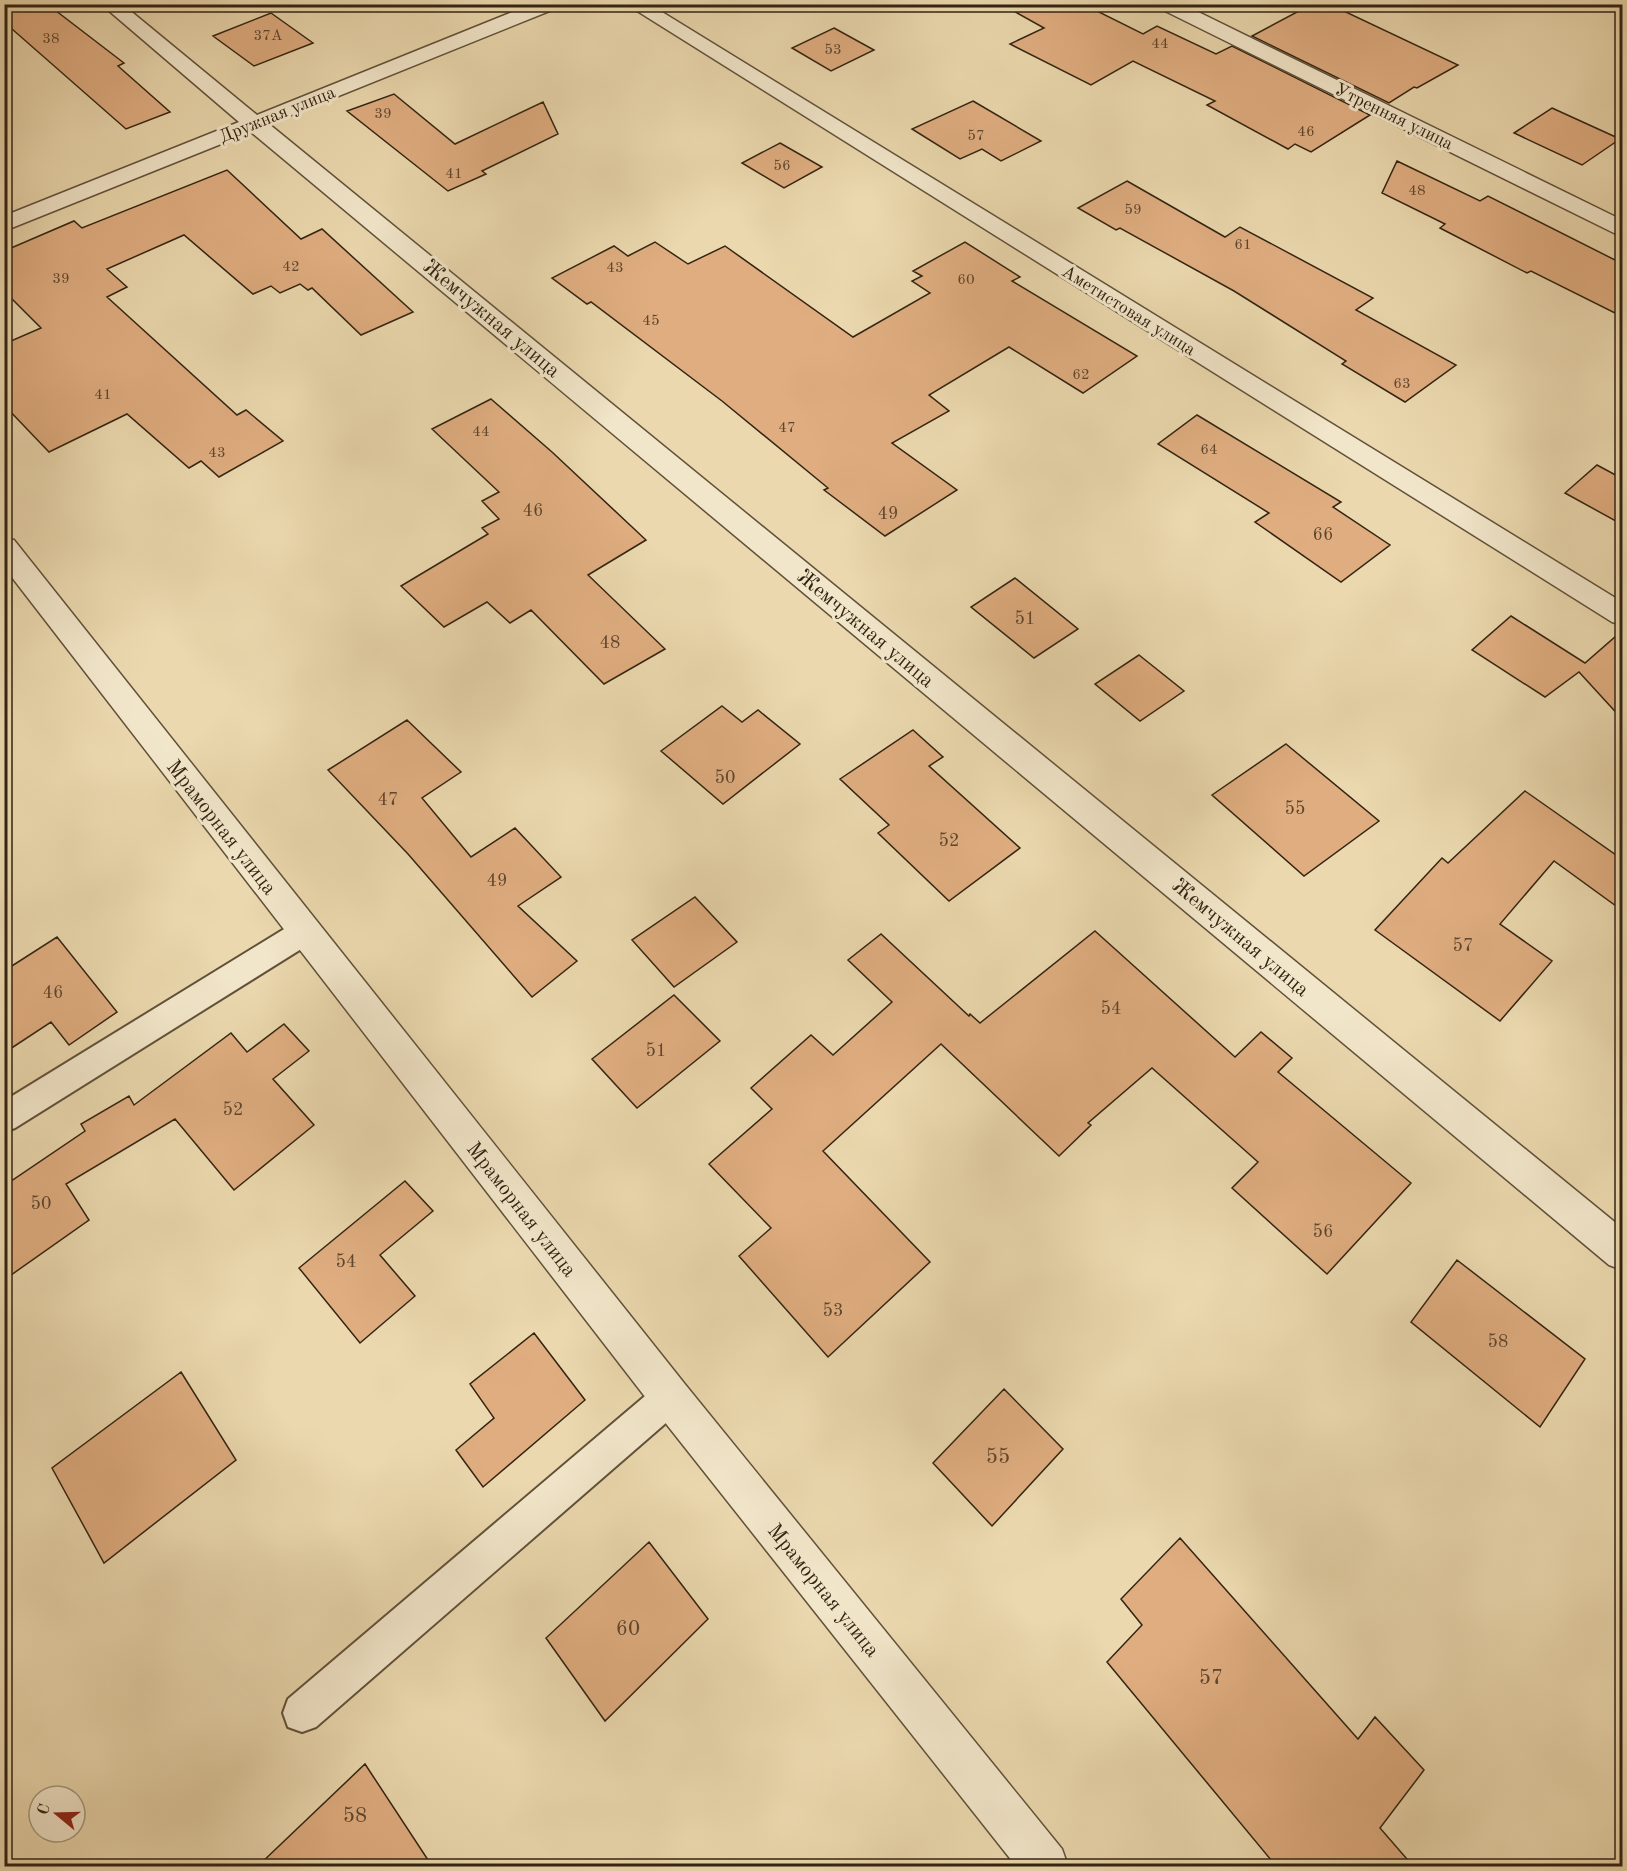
<svg xmlns="http://www.w3.org/2000/svg" width="1627" height="1871" font-family="'Old Standard TT',serif">
  <style>
    .building { fill: #dfad80; stroke: #332412; stroke-width: 1.5 }
    .lines { fill: none; stroke-linecap: round; stroke-linejoin: round }
    .service-casing { stroke: #615139; stroke-width: 4 }
    .minor-casing { stroke: #615139; stroke-width: 3 }
    .service { fill: #f2e6ca; fill-rule: evenodd }
    .minor { fill: #f2e6ca; fill-rule: evenodd }
    .labels { text-anchor: middle; stroke-width: 6; stroke-linejoin: round; paint-order: stroke }
    .far-number-label { font-size: 15px; fill: #5e462e }
    .far-street-label { font-size: 18px; fill: #332412; stroke: #f2e6ca }
    .number-label { font-size: 18px; fill: #5e462e }
    .street-label { font-size: 21px; fill: #332412; stroke: #f2e6ca }
    .near-number-label { font-size: 21px; fill: #5e462e }
  </style>
  <rect width="100%" height="100%" fill="#ebd8ae"/>
  <filter id="stains"><feTurbulence type="fractalNoise" baseFrequency=".00333" numOctaves="4"/><feColorMatrix values="0 0 0 0 .2 0 0 0 0 .09 0 0 0 0 .02 0 0 0 .5 -.17"/></filter>
  <radialGradient id="worn" r=".72"><stop offset=".6" stop-color="#630" stop-opacity="0"/><stop offset="1" stop-color="#630" stop-opacity=".3"/></radialGradient>
  <path class="building" d="M4,4h43l77,59 -6,3 52,46 -44,17 -122,-107z
    M1001,4h82l60,30 14,-8 59,28 16,-8 138,69 -59,37 -16,-8 -7,5 -81,-44 8,-4 -82,-40 -42,24 -81,-41 34,-16z
    M1312,4h17l129,61 -41,23 -3,-1 -25,16 -137,-67z
    M271,13l42,30 -59,23 -41,-30z
    M834,28l40,22 -43,21 -39,-23z
    M394,94l61,50 88,-42 15,32 -76,37 4,3 -38,17 -101,-80z
    M973,101l68,40 -40,20 -19,-12 -22,10 -48,-30z
    M1552,108l68,31 -38,26 -68,-32z
    M780,143l42,24 -38,21 -42,-25z
    M1397,161l83,40 8,-5 135,68v53l-92,-46 -4,2 -87,-45 5,-4 -63,-31z
    M227,170l74,69 21,-10 91,83 -52,23 -49,-47 -4,2 -8,-6 -20,9 -9,-7 -18,8 -69,-59 -77,34 20,18 -20,10 130,118 9,-5 37,31 -64,36 -18,-16 -12,7 -62,-54 -78,38 -45,-47v-61l37,-16 -37,-37v-40l70,-30 8,7z
    M1127,181l98,56 15,-10 133,71 -17,12 100,55 -51,37 -63,-38 4,-3 -112,-70 -114,-63 -4,2 -38,-22z
    M655,242l33,22 37,-18 128,91 77,-44 -18,-12 10,-5 -9,-5 52,-29 55,35 -8,4 125,75 -54,37 -74,-46 -80,48 20,16 -57,32 65,47 -72,46 -61,-46 4,-2 -106,-87 -131,-99 -4,2 -35,-26 62,-32 14,10z
    M491,399l61,53 94,88 -58,35 77,74 -61,35 -73,-74 -21,13 -23,-21 -43,25 -43,-41 87,-52 -6,-6 17,-9 -17,-18 17,-9 -67,-63z
    M1197,415l144,87 -8,5 57,38 -49,37 -86,-60 14,-9 -111,-69z
    M1597,465l26,14v46l-58,-32z
    M1015,578l63,51 -44,29 -63,-51z
    M1511,616l74,47 38,-33v90l-44,-48 -34,25 -73,-47z
    M1139,655l45,36 -44,30 -45,-37z
    M722,706l20,16 16,-12 42,34 -77,60 -62,-53z
    M407,720l54,52 -39,26 49,59 44,-29 46,49 -43,29 59,55 -45,36 -124,-143 -80,-84z
    M913,730l30,27 -14,9 91,82 -71,53 -71,-68 11,-8 -49,-46z
    M1286,744l93,77 -75,55 -92,-81z
    M1525,791l98,69v51l-69,-50 -54,63 52,37 -52,60 -125,-91 67,-72 6,5z
    M695,897l42,45 -63,45 -42,-47z
    M1095,931l140,126 26,-25 31,26 -14,14 133,111 -84,91 -95,-86 26,-26 -106,-94 -64,55 3,2 -32,31 -118,-112 -118,107 107,111 -102,95 -89,-101 32,-28 -62,-64 63,-55 -21,-21 60,-53 22,20 59,-53 -44,-42 33,-26 88,82 1,-2 10,9z
    M57,937l60,75 -48,33 -18,-23 -47,31v-82z
    M674,995l46,46 -83,67 -45,-49z
    M284,1024l25,27 -36,28 41,46 -80,65 -59,-71 -109,65 23,36 -85,60v-94l81,-55 -4,-7 48,-28 5,9 97,-72 16,19z
    M405,1181l28,30 -53,44 35,41 -55,47 -61,-75z
    M1457,1260l128,99 -45,68 -129,-105z
    M534,1333l51,67 -102,87 -27,-37 38,-32 -24,-34z
    M181,1372l55,88 -132,103 -52,-95z
    M1004,1389l59,60 -71,77 -59,-63z
    M1180,1538l178,201 17,-22 49,53 -44,58 33,38h-137l-169,-204 35,-37 -21,-26z
    M649,1542l59,77 -103,102 -59,-83z
    M365,1764l67,102h-174z"/>
  <g class="lines">
    <defs>
      <path id="service" d="M304,920l10,3 4,9 -4,9 -299,187 -11,4v-31l290,-178z
        M670,1380l12,5 5,12 -5,12 -366,318 -14,5 -14,-5 -5,-14 5,-14 370,-314z"/>
      <path id="minor" d="M101,4h21l135,111 275,-111h27l-2,4 -288,116 1353,1104v42l-13,-5 -1358,-1133 -247,99v-15l235,-94z
        M626,4h23l973,598v23l-10,-3z
        M1157,4h25l440,216v15l-8,-2 -455,-225z
        M4,538l10,2 670,843 378,466 6,17h-52l-360,-455 -652,-844z"/>
    </defs>
    <use href="#service" class="service-casing"/>
    <use href="#minor" class="minor-casing"/>
    <use href="#service" class="service"/>
    <use href="#minor" class="minor"/>
  </g>
  <g class="labels">
    <g class="far-number-label">
      <text x="268" y="40">37А</text>
      <text x="51" y="43">38</text>
      <text x="1160" y="48">44</text>
      <text x="833" y="54">53</text>
      <text x="383" y="118">39</text>
      <text x="1306" y="136">46</text>
      <text x="976" y="140">57</text>
      <text x="782" y="170">56</text>
      <text x="454" y="178">41</text>
      <text x="1417" y="195">48</text>
      <text x="1133" y="214">59</text>
      <text x="1243" y="249">61</text>
      <text x="291" y="271">42</text>
      <text x="615" y="272">43</text>
      <text x="61" y="283">39</text>
      <text x="966" y="284">60</text>
      <text x="651" y="325">45</text>
      <text x="1081" y="379">62</text>
      <text x="1402" y="388">63</text>
      <text x="103" y="399">41</text>
      <text x="787" y="432">47</text>
      <text x="481" y="436">44</text>
      <text x="1209" y="454">64</text>
      <text x="217" y="457">43</text>
    </g>
    <g class="far-street-label">
      <text transform="translate(277 114) rotate(-22)" y="6">Дружная улица</text>
      <text transform="translate(1394 116) rotate(26)" y="6">Утренняя улица</text>
      <text transform="translate(1129 310) rotate(32)" y="6">Аметистовая улица</text>
    </g>
    <g class="number-label">
      <text x="533" y="516">46</text>
      <text x="888" y="519">49</text>
      <text x="1323" y="540">66</text>
      <text x="1025" y="624">51</text>
      <text x="610" y="648">48</text>
      <text x="725" y="783">50</text>
      <text x="388" y="805">47</text>
      <text x="1295" y="814">55</text>
      <text x="949" y="846">52</text>
      <text x="497" y="886">49</text>
      <text x="1463" y="951">57</text>
      <text x="53" y="998">46</text>
      <text x="1111" y="1014">54</text>
      <text x="656" y="1056">51</text>
      <text x="233" y="1115">52</text>
      <text x="41" y="1209">50</text>
      <text x="1323" y="1237">56</text>
      <text x="346" y="1267">54</text>
      <text x="833" y="1316">53</text>
      <text x="1498" y="1347">58</text>
    </g>
    <g class="street-label">
      <text transform="translate(492 318) rotate(40)" y="7">Жемчужная улица</text>
      <text transform="translate(866 628) rotate(40)" y="7">Жемчужная улица</text>
      <text transform="translate(222 827) rotate(52)" y="7">Мраморная улица</text>
      <text transform="translate(1241 937) rotate(40)" y="7">Жемчужная улица</text>
      <text transform="translate(522 1209) rotate(52)" y="7">Мраморная улица</text>
      <text transform="translate(824 1590) rotate(51)" y="7">Мраморная улица</text>
    </g>
    <g class="near-number-label">
      <text x="998" y="1463">55</text>
      <text x="628" y="1635">60</text>
      <text x="1211" y="1684">57</text>
      <text x="355" y="1822">58</text>
    </g>
  </g>
  <rect width="1627" height="1871" fill="none" stroke="#ebd8ae" stroke-width="24"/>
  <rect x="6" y="6" width="1615" height="1859" fill="none" stroke="#332412" stroke-width="3"/>
  <rect x="12" y="12" width="1603" height="1847" fill="none" stroke="#332412" stroke-width="1.5"/>
  <g transform="translate(57 1814) rotate(289)"><circle r="28" fill="#f2e6ca" stroke="#a69880" stroke-width="1.5"/>
  <path d="M0-4.5L10 22L0 15L-10 22Z" fill="#8f2418"/>
  <text y="-9" font-size="16" font-weight="bold" text-anchor="middle" fill="#332412">С</text>
  </g>
  <rect width="100%" height="100%" filter="url(#stains)"/>
  <rect width="100%" height="100%" fill="url(#worn)"/>
</svg>
